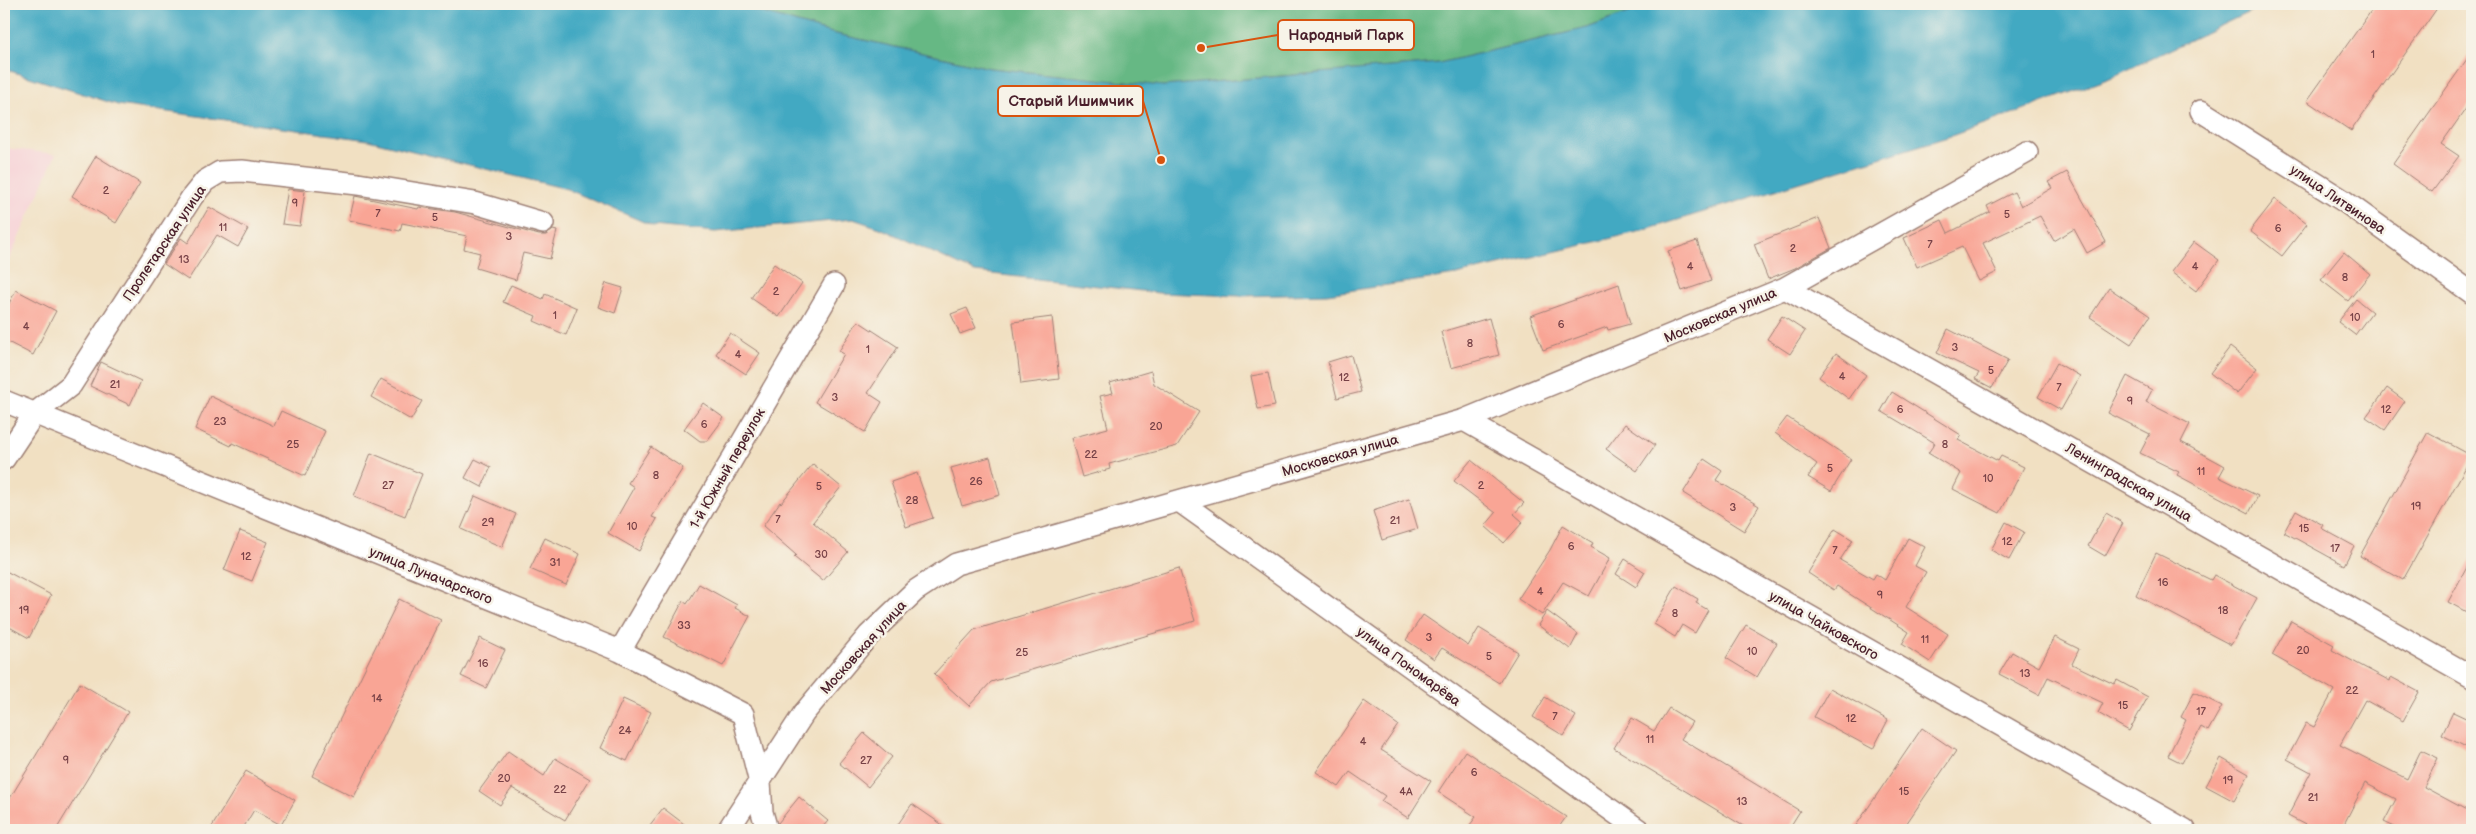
<svg xmlns="http://www.w3.org/2000/svg" width="2476" height="834" font-family="'Balsamiq Sans',sans-serif">
  <style>
    .built { fill: #f7cfd5 }
    .forest { fill: #66b884; stroke: #586c58 }
    .water { fill: #42a9c2; stroke: #466476 }
    .building { fill: #f9a595 }
    .lines { fill: none; stroke-linecap: round; stroke-linejoin: round }
    .street-casing { stroke: #9e8076; stroke-width: 24 }
    .street { stroke: #fff; stroke-width: 21 }
    .labels { text-anchor: middle; stroke-width: 5; stroke-linejoin: round; paint-order: stroke }
    .number-label { font-size: 11px; fill: #764046 }
    .street-label { font-size: 14px; fill: #4a1f2b; stroke: #f7f3e8 }
    .leader { fill: none; stroke: #d8530f; stroke-width: 2 }
    .callout-dot { fill: #d8530f; stroke: #f7f3e8; stroke-width: 2 }
    .callout { fill: #f7f3e8; stroke: #d8530f; stroke-width: 2 }
    .callout-label { font-size: 15px; text-anchor: middle; font-weight: bold; fill: #4a1f2b }
  </style>
  <rect width="100%" height="100%" fill="#f7f3e8"/>
  <filter id="ink" filterUnits="userSpaceOnUse"><feTurbulence type="fractalNoise" baseFrequency=".02" numOctaves="2"/><feDisplacementMap in="SourceGraphic" scale="10" xChannelSelector="R" yChannelSelector="G"/><feConvolveMatrix kernelMatrix="1 2 1 2 8 2 1 2 1" color-interpolation-filters="sRGB"/></filter>
  <filter id="wash" filterUnits="userSpaceOnUse"><feTurbulence type="fractalNoise" baseFrequency=".0096" numOctaves="4" result="noise"/><feDisplacementMap in="SourceGraphic" scale="20" xChannelSelector="R" yChannelSelector="G"/><feGaussianBlur stdDeviation="1.12" result="paint"/><feColorMatrix in="noise" values="0 0 0 0 0 0 0 0 0 0 0 0 0 0 0 0 0 1.4 0 .05"/><feComposite in="paint" operator="in"/></filter>
  <g filter="url(#wash)">
    <rect width="100%" height="100%" fill="#f1e0c2"/>
    <path class="built" d="M4,148l52,6 -52,117z"/>
    <path class="forest" d="M733,4h920l-66,24 -148,35 -276,23 -173,-18 -158,-35z"/>
    <path class="water" d="M4,4h729l99,29 158,35 173,18 276,-23 148,-35 66,-24h613l-156,74 -156,57 -312,96 -186,44 -129,19 -87,2 -81,-3 -184,-21 -95,-44 -27,-9 -138,13 -62,-6 -86,-37 -199,-49 -250,-35 -114,-36z"/>
    <g id="blocks">
      <path class="building" d="M2376,4h64l-89,127 -44,-30z
        M2472,52v48l-31,44 18,12 -27,36 -39,-28z
        M96,156l44,27 -24,40 -44,-27z
        M2067,172l39,70 -19,11 -13,-24 -20,12 -14,-25 -57,27 14,29 -18,9 -17,-34 -45,20 -13,-29 38,-18 6,13 42,-21 -3,-6 27,-14 7,14 31,-18 -4,-6z
        M288,189l17,2 -5,35 -18,-2z
        M355,196l63,13 1,-2 36,5 84,23h7l7,-5 4,1 -7,28 -27,-6 -7,27 -40,-12 4,-15 -16,-4 3,-13 -65,-13 -2,8 -51,-11z
        M2275,199l32,25 -25,32 -32,-25z
        M209,207l39,22 -10,18 -21,-12 -29,45 -24,-16 17,-26 7,5z
        M1819,218l12,30 -36,20 -27,11 -14,-35z
        M1697,241l14,40 -29,10 -14,-40z
        M2194,242l25,18 -23,31 -25,-19z
        M2344,252l26,22 -22,27 -27,-21z
        M774,264l28,19 -23,34 -28,-19z
        M606,283l17,5 -8,25 -17,-6z
        M1619,284l11,40 -22,6 -1,-3 -64,23 -13,-34z
        M511,285l32,14 2,-5 32,14 -11,27 -32,-14 2,-5 -33,-14z
        M2109,288l41,28 -19,28 -41,-27z
        M16,290l40,21 -23,44 -29,-15v-27z
        M2356,299l16,13 -17,23 -17,-13z
        M967,308l9,20 -16,6 -9,-20z
        M1782,316l23,15 -15,23 -23,-15z
        M1052,317l7,62 -38,5 -8,-62z
        M1489,318l10,37 -48,13 -10,-36z
        M858,321l40,26 -30,46 14,9 -17,30 -50,-30 29,-48 -5,-3z
        M1948,329l60,31 -16,28 -17,-9 4,-6 -42,-20z
        M730,333l30,20 -14,21 -30,-20z
        M2230,347l27,21 -20,26 -27,-21z
        M1836,353l30,22 -17,24 -30,-22z
        M1351,355l10,37 -24,6 -9,-36z
        M101,362l40,19 -11,24 -40,-19z
        M2057,363l23,13 -19,34 -23,-13z
        M1151,371l3,13 45,28 -22,34 -68,18 1,5 -28,8 -11,-39 37,-10 -8,-32 13,-3 -3,-10z
        M1268,373l7,33 -17,3 -7,-33z
        M2127,376l25,14 -6,12 44,22 -9,18 44,24 -6,11 39,19 -9,17 -72,-38 2,-3 -39,-19 10,-19 -42,-21z
        M381,379l41,22 -11,19 -40,-23z
        M2387,388l18,13 -20,29 -19,-13z
        M1892,392l69,43 -3,5 40,21 3,-5 23,11 -24,46 -47,-24 8,-16 -33,-20 7,-10 -54,-32z
        M210,396l64,30 7,-15 44,20 -20,45 -73,-33 -1,3 -36,-17z
        M703,403l21,15 -17,23h-7l-16,-12z
        M1787,417l64,42 -20,32 -23,-14 9,-13 -42,-31z
        M1625,424l30,21 -18,26 -31,-22z
        M2428,432l44,24 -69,124 -43,-24z
        M651,447l32,21 -31,49 5,2 -18,32 -31,-18 26,-46 -6,-4z
        M371,453l51,21 -17,42 -51,-20z
        M990,457l10,38 -38,11 -11,-38z
        M475,459l16,8 -9,20 -17,-9z
        M1704,459l18,12 -6,9 43,26 -15,25 -61,-38z
        M1471,460l53,43 -10,11 9,8 -19,21 -19,-17 11,-13 -42,-32z
        M813,464l28,23 -28,35 35,30 -25,29 -29,-24 2,-2 -33,-29 17,-24 1,1z
        M917,473l16,45 -27,9 -15,-45z
        M475,496l41,18 -14,33 -41,-18z
        M1409,499l9,30 -36,11 -9,-29z
        M2296,510l27,15 -2,3 33,18 -10,19 -60,-33z
        M2106,513l17,10 -18,33 -17,-10z
        M2006,522l18,10 -15,28 -18,-10z
        M1563,525l30,18 -2,4 19,11 -21,38 -26,-14 -21,33 -24,-16 32,-49z
        M1835,529l18,11 -13,20 33,19 3,-5 9,6 23,-42 17,9 -10,19 11,6 -20,35 42,27 -18,28 -28,-18 7,-12 -72,-46 -3,4 -26,-17z
        M240,531l28,11 -16,39 -28,-11z
        M545,538l35,16 -14,31 -36,-16z
        M2156,553l55,27 3,-5 43,23 -26,47 -95,-50z
        M2472,558v57l-24,-13z
        M1625,559l20,13 -9,15 -20,-13z
        M1179,568l16,53 -204,61 -22,24 -35,-32 40,-44z
        M4,570l47,25 -22,43 -25,-14z
        M699,584l38,21 -2,3 15,8 -27,50 -59,-29 19,-36 4,3z
        M1676,586l22,13 -2,4 12,7 -13,23 -13,-8 -7,12 -21,-13z
        M399,599l42,21 -87,177 -42,-21z
        M1547,611l31,23 -8,15 -32,-24z
        M1423,615l45,31 11,-18 39,24 -19,31 -57,-35 -8,11 -28,-19z
        M2291,621l43,24 -2,5 58,31 1,-4 28,15 -16,29 -38,-21 -25,45 67,34 14,-29 17,8 -14,29 48,26v17h-71l-17,-8 12,-23 -31,-16 -24,47h-26l-27,-14 23,-44 -24,-13 19,-36 8,4 20,-37 -62,-35z
        M1746,625l31,18 -20,34 -31,-19z
        M2055,637l24,12 -7,15 42,20 3,-4 31,17 -19,34 -31,-18 5,-10 -55,-26 -9,18 -40,-21 13,-22 27,15z
        M480,638l25,12 -19,38 -25,-12z
        M80,683l48,29 -72,118h-52v-22z
        M1830,688l58,32 -15,29 -59,-32z
        M2194,692l28,14 -14,25 -7,-4 -19,36 -14,-7 18,-36 -5,-3z
        M1545,697l31,19 -12,20 -31,-19z
        M623,699l28,13 -24,49 -27,-13z
        M1364,701l34,24 -17,25 50,31 -23,37 -27,-17 4,-5 -35,-24 -11,15 -23,-15z
        M1669,708l23,14 -11,17 119,72 -12,19h-38l-136,-82 18,-30 22,13z
        M2453,712l19,9v29l-30,-15z
        M1922,728l34,23 -54,79h-49z
        M864,733l28,24 -24,30 -29,-24z
        M508,751l36,25 11,-18 35,21 -25,41 -53,-32 -12,17 -21,-14z
        M1465,751l101,66 -9,13h-91l10,-13 -38,-25z
        M2221,758l28,16 -15,27 -28,-15z
        M246,771l49,29 -14,25 -27,-15 -12,20h-32z
        M799,797l29,24 -8,9h-41l-1,-7z
        M912,804l38,26h-56z
        M663,808l29,22h-46z"/>
    </g>
  </g>
  <g filter="url(#ink)">
    <use href="#blocks" fill-opacity="0" stroke="#9e8076" stroke-width="1"/>
    <g class="lines">
      <defs>
        <path id="street" d="M2201,111l143,90 128,92
          M1785,288l687,389
          M4,401l616,250 123,63 17,69 2,29 5,18
          M1464,420l721,410
          M4,459l30,-45 37,-29 121,-188 13,-16 15,-9 22,-1 116,13 117,19 68,20
          M1179,501l460,329
          M620,651l214,-366
          M728,830l76,-117 65,-78 46,-44 41,-27 508,-144 321,-132 242,-136"/>
      </defs>
      <use href="#street" class="street-casing"/>
      <use href="#street" class="street"/>
    </g>
  </g>
  <g class="labels">
    <g class="number-label">
      <text x="2373" y="58">1</text>
      <text x="106" y="194">2</text>
      <text x="295" y="207">9</text>
      <text x="378" y="217">7</text>
      <text x="2007" y="218">5</text>
      <text x="435" y="221">5</text>
      <text x="223" y="231">11</text>
      <text x="2278" y="232">6</text>
      <text x="509" y="240">3</text>
      <text x="1930" y="248">7</text>
      <text x="1793" y="252">2</text>
      <text x="184" y="263">13</text>
      <text x="1690" y="270">4</text>
      <text x="2195" y="270">4</text>
      <text x="2345" y="281">8</text>
      <text x="776" y="295">2</text>
      <text x="555" y="319">1</text>
      <text x="2355" y="321">10</text>
      <text x="1561" y="328">6</text>
      <text x="26" y="330">4</text>
      <text x="1470" y="347">8</text>
      <text x="1955" y="351">3</text>
      <text x="868" y="353">1</text>
      <text x="738" y="358">4</text>
      <text x="1991" y="374">5</text>
      <text x="1842" y="380">4</text>
      <text x="1344" y="381">12</text>
      <text x="115" y="388">21</text>
      <text x="2059" y="391">7</text>
      <text x="835" y="401">3</text>
      <text x="2130" y="405">9</text>
      <text x="1900" y="413">6</text>
      <text x="2386" y="413">12</text>
      <text x="220" y="425">23</text>
      <text x="704" y="428">6</text>
      <text x="1156" y="430">20</text>
      <text x="293" y="448">25</text>
      <text x="1945" y="448">8</text>
      <text x="1091" y="458">22</text>
      <text x="1830" y="472">5</text>
      <text x="2201" y="475">11</text>
      <text x="656" y="479">8</text>
      <text x="1988" y="482">10</text>
      <text x="976" y="485">26</text>
      <text x="388" y="489">27</text>
      <text x="1481" y="489">2</text>
      <text x="819" y="490">5</text>
      <text x="912" y="504">28</text>
      <text x="2416" y="510">19</text>
      <text x="1733" y="511">3</text>
      <text x="778" y="523">7</text>
      <text x="1395" y="524">21</text>
      <text x="488" y="526">29</text>
      <text x="632" y="530">10</text>
      <text x="2304" y="532">15</text>
      <text x="2007" y="545">12</text>
      <text x="1571" y="550">6</text>
      <text x="2335" y="552">17</text>
      <text x="1835" y="554">7</text>
      <text x="821" y="558">30</text>
      <text x="246" y="560">12</text>
      <text x="555" y="566">31</text>
      <text x="2163" y="586">16</text>
      <text x="1540" y="595">4</text>
      <text x="1880" y="599">9</text>
      <text x="24" y="614">19</text>
      <text x="2223" y="614">18</text>
      <text x="1675" y="617">8</text>
      <text x="684" y="629">33</text>
      <text x="1429" y="641">3</text>
      <text x="1925" y="643">11</text>
      <text x="2303" y="654">20</text>
      <text x="1752" y="655">10</text>
      <text x="1022" y="656">25</text>
      <text x="1489" y="660">5</text>
      <text x="483" y="667">16</text>
      <text x="2025" y="677">13</text>
      <text x="2352" y="694">22</text>
      <text x="377" y="702">14</text>
      <text x="2123" y="709">15</text>
      <text x="2201" y="715">17</text>
      <text x="1555" y="720">7</text>
      <text x="1851" y="722">12</text>
      <text x="625" y="734">24</text>
      <text x="1650" y="743">11</text>
      <text x="1363" y="745">4</text>
      <text x="66" y="764">9</text>
      <text x="866" y="764">27</text>
      <text x="1474" y="776">6</text>
      <text x="504" y="782">20</text>
      <text x="2228" y="784">19</text>
      <text x="560" y="793">22</text>
      <text x="1406" y="795">4А</text>
      <text x="1904" y="795">15</text>
      <text x="2313" y="801">21</text>
      <text x="1742" y="805">13</text>
    </g>
    <g class="street-label">
      <text transform="translate(2338 199) rotate(34)" y="5">улица Литвинова</text>
      <text transform="translate(164 243) rotate(-56)" y="5">Пролетарская улица</text>
      <text transform="translate(1720 315) rotate(-23)" y="5">Московская улица</text>
      <text transform="translate(1340 455) rotate(-16)" y="5">Московская улица</text>
      <text transform="translate(727 468) rotate(-60)" y="5">1-й Южный переулок</text>
      <text transform="translate(2129 482) rotate(30)" y="5">Ленинградская улица</text>
      <text transform="translate(431 575) rotate(22)" y="5">улица Луначарского</text>
      <text transform="translate(1824 625) rotate(30)" y="5">улица Чайковского</text>
      <text transform="translate(863 647) rotate(-48)" y="5">Московская улица</text>
      <text transform="translate(1409 666) rotate(36)" y="5">улица Пономарёва</text>
    </g>
  </g>
  <path class="leader" d="M1201 48L1278 35M1161 160L1143 101"/>
  <g class="callout-dot">
    <circle cx="1201" cy="48" r="5"/>
    <circle cx="1161" cy="160" r="5"/>
  </g>
  <g class="callout">
    <rect x="1278" y="20" width="136" height="30" rx="5"/>
    <rect x="998" y="86" width="145" height="30" rx="5"/>
  </g>
  <g class="callout-label">
    <text x="1346" y="40">Народный Парк</text>
    <text x="1071" y="106">Старый Ишимчик</text>
  </g>
  <rect width="2476" height="834" fill="none" stroke="#f7f3e8" stroke-width="20"/>
</svg>
